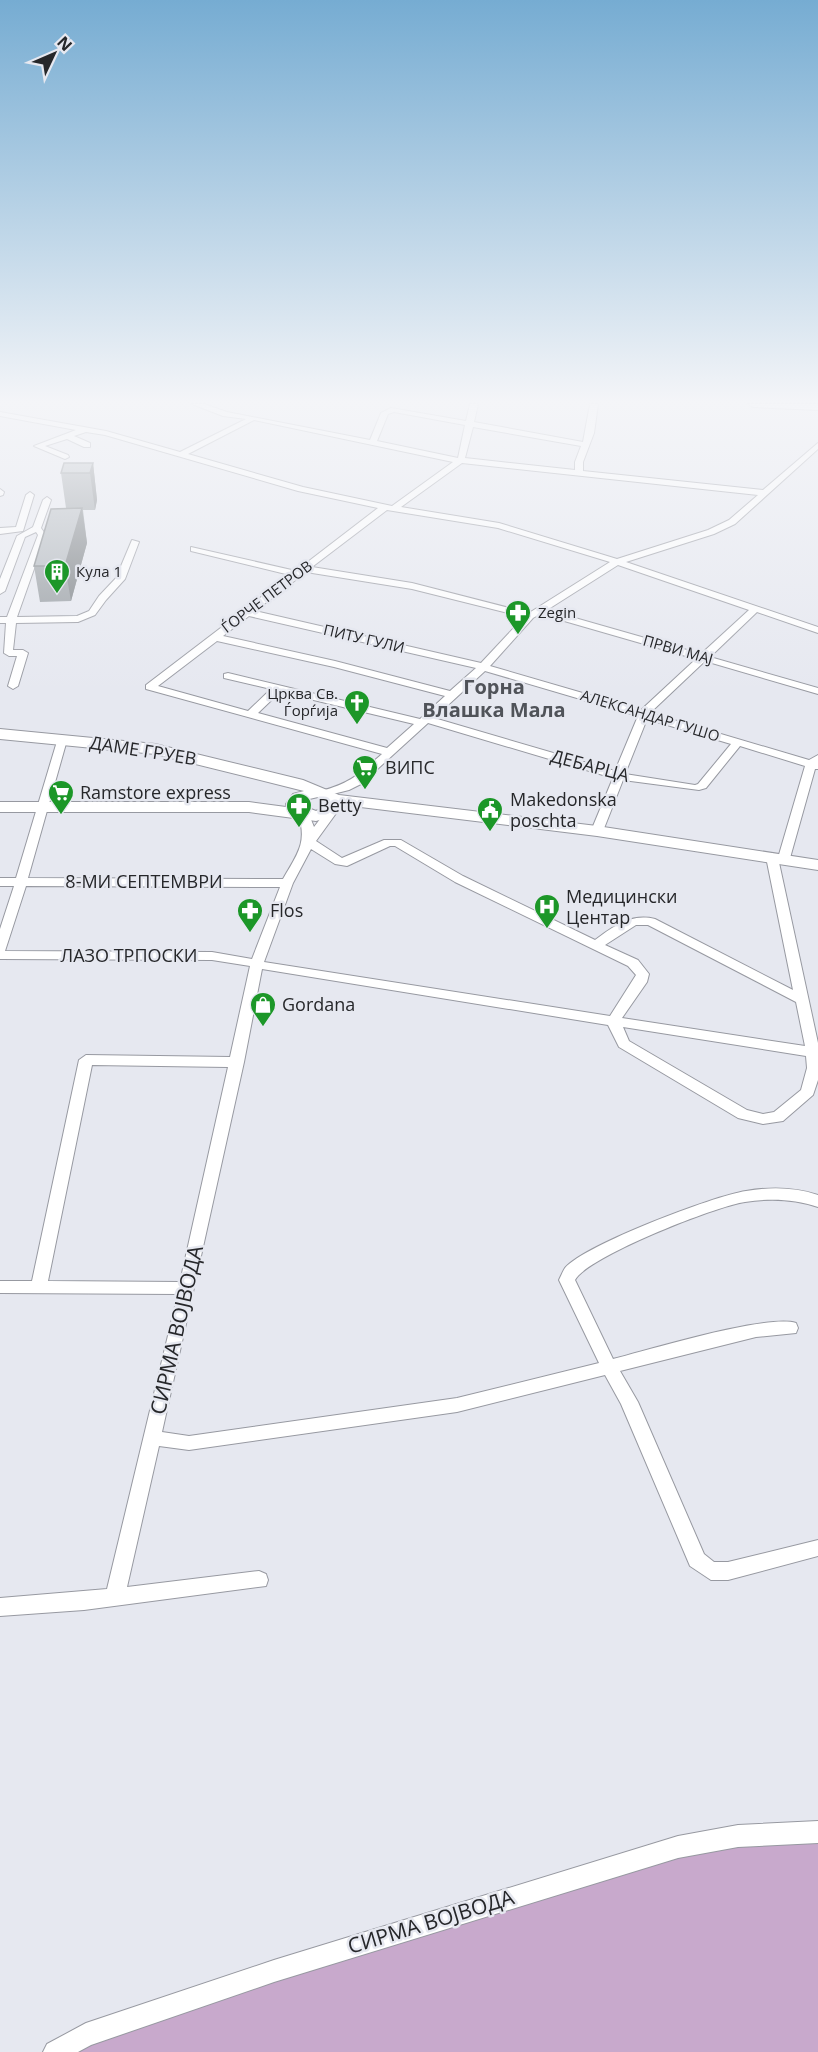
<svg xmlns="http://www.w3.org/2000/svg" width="818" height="2052" font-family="'Open Sans',sans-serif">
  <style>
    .forest { fill: #c8a9cc }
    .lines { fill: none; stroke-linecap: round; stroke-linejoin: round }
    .street-casing { stroke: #9799a1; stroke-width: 2 }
    .secondary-casing { stroke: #9799a1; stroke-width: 2 }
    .street { fill: #fff; fill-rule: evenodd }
    .secondary { fill: #fff; fill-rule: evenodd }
    .wall { fill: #969ca1 }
    .shaded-wall { fill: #7a7f83 }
    .building { fill: #afb5bb; stroke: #7a7f83; stroke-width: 1.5 }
    .labels { text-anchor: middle; stroke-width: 5; stroke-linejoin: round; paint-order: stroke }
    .far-poi-label { font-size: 15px; fill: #26272a; stroke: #e6e8f0; text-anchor: start }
    .far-street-label { font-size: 15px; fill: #26272a; stroke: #e6e8f0 }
    .street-label { font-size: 18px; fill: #26272a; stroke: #e6e8f0 }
    .poi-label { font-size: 18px; fill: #26272a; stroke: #e6e8f0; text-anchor: start }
    .far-district-label { font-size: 20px; font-weight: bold; fill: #505359; stroke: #e6e8f0 }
    .near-street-label { font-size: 21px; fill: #26272a; stroke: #e6e8f0 }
  </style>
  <rect width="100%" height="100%" fill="#e6e8f0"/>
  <path class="forest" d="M818,1832v220h-763l623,-205z"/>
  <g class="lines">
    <defs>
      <path id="street" d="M192,404h12l23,8 143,28 11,-27 10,-5 75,13 4,-17h8l-4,18 109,20 7,-38h8l-4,29 -11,29v9l180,19 55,-47v6l-83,75 -21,10 -88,28 192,65v6l-61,-21 -47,45 108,31v6l-113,-33 -55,52 159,47 9,-5v14h-3l-25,89 -6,4 -6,-4 40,185v37l-5,15 -30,26 -20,3 -25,-6 -119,-71 -11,-22 -346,-56 -18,93 -82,370 27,4 268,-38 142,-35 -40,-83c2,-4 4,-9 6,-12 20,-23 148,-72 181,-77 24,-4 48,-4 72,4v12c-24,-8 -48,-9 -73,-5 -29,4 -158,55 -170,78l38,79c36,-9 153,-45 183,-36l2,5 -2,5 -40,4 -136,34 18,31 66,152 10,8h14l90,-22v16l-90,24h-17l-21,-14 -69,-162 -16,-29 -148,37 -268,38 -30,-4 -32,141 132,-16 7,3 2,6 -2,6 -182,24 -84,6v-18l107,-9 71,-295 -178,-1v-12h32l47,-221 7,-5 144,2 20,-91 -38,-6 -212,-1v-30l14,-43h-14v-8h16l42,-140h8l1,2 -39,138 255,1c14,-25 25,-36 15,-65l2,-2h8l6,15 13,-17 4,-1 6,3 -21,29 26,17 42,-18h17l62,36 132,64c19,-14 36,-27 60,-21l138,71 -27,-133 6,-4 6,5 27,-92 -65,-20 -34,42 -7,2 -76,-10 -20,51 -6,3 -6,-3 22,-53 -185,-55 -67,61 -12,6 -24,6 -6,-3 2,-2c30,-8 38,-17 61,-37l-236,-65v-4l144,-110 -99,-24v-4l105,24 82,-63 -80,-17 -193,-56 -19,-3 -12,4 16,7v4h-6l-17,-8 -22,7 23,9 1,2 -4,2 -31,-13 42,-16 -76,-14v-4l106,19 74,21 66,-33 -23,-3zM394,412l71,13 -7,33 -81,-17 11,-27zM254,420l199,42 -61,44 -89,-19 -115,-33zM473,427l108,19 -6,16v8l-110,-12zM462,463l296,32 -29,25 -21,10 -91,29 -118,-36 -98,-16zM387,510l111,18 112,34 -81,51 -117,-30 -100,-16zM618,565l131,45 -48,44 -154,-44zM306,572l106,17 112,28 -43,46 -226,-52zM540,614l156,45 -55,51 -151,-44 43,-48zM249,616l227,52 -26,23 -115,-30 -112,-25zM217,641l117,26 111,29 -25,23 -192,-46 -4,1v4l47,11 -23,22 -90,-25zM485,671l153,45 -23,55 -181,-53zM280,692l134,32 -27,24 -129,-35zM647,719l84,25 -33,40 -3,1 -70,-11zM390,846h5l60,36 173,84 8,9 -26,41 -346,-54 29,-79 18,-34 24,15 12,2zM26,886l254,1 -28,72 -40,-7 -207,-1zM636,925h12l148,77 9,44 -183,-28 25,-36 2,-8 -11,-14 -33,-15zM623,1027l183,29 1,12 -6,22 -27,22 -11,2 -16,-4 -118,-69zM92,1065l136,2 -48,215 -132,-1z
        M0,489l4,3 -1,3 -3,1z
        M30,492l4,3 -11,36 -23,3v-6l16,-1 10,-32z
        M47,497l4,3 -10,28 5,7 -29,82 60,-1 12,-5 10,-15 17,-18 16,-38 7,2 -14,37 -19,21 -11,15 -17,7 -62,1 -3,27h10l5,3 -10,33 -5,3 -5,-3 9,-30h-8l-5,-3 2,-30h-6v-6h7l31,-82 -2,-3 -11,5 -20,54 -5,3v-15l17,-43 16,-9 10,-27z
        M818,1821v22l-80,4 -60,11 -404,124 -183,63 -13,7h-35l4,-8 39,-21 188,-63 404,-124 60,-11z"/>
      <path id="secondary" d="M748,404h70v6l-65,-3z
        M0,729l155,15 148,36 36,15 258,31 221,34v10l-221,-34 -253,-31 -11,11 -17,5 -67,-9h-249v-10h249l37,5v-3l7,-10 11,-3 -149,-37 -155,-15zM318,797l9,4 1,4 -12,6 -13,-5 2,-6z"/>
    </defs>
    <use href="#street" class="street-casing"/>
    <use href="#secondary" class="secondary-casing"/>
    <use href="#street" class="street"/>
    <use href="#secondary" class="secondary"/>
  </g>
  <path class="wall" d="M93,463l4,37 -2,10h-12l4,33 -16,58 -31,1 -6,-36 32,-58 -5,-35z"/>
  <path class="shaded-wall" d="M93,463l4,37 -2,10 -5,-37z
    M82,508l5,35 -16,58 -6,-35z"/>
  <path class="building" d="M64,463h29l-3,10h-29z
    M82,508l-17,58h-31l17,-57z"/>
  <linearGradient id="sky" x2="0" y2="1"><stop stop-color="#76acd2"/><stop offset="0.58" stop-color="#f4f5f8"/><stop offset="1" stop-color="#f4f5f8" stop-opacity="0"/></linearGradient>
  <rect width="818" height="692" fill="url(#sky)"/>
  <defs>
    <symbol id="building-pin" viewBox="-11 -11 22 30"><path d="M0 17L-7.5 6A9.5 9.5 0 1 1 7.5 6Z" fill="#1c9728" stroke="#e6e8f0"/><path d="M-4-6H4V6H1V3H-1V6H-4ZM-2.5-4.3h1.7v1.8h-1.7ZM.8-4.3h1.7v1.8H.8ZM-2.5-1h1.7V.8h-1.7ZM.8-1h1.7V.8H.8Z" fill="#fff"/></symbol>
    <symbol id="pharmacy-pin" viewBox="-11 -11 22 30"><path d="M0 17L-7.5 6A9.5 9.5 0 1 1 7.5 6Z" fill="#1c9728" stroke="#e6e8f0"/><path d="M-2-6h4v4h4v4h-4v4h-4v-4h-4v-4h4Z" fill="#fff"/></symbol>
    <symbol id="church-pin" viewBox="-11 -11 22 30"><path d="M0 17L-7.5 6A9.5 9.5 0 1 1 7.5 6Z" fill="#1c9728" stroke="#e6e8f0"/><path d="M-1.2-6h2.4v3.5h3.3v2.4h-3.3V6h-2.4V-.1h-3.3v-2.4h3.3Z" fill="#fff"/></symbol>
    <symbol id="supermarket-pin" viewBox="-11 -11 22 30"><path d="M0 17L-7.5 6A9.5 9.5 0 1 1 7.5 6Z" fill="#1c9728" stroke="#e6e8f0"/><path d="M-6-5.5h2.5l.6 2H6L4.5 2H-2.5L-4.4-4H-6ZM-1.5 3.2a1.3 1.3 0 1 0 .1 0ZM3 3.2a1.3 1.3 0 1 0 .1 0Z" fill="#fff"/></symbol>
    <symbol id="civic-pin" viewBox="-11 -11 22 30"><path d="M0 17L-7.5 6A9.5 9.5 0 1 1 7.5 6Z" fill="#1c9728" stroke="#e6e8f0"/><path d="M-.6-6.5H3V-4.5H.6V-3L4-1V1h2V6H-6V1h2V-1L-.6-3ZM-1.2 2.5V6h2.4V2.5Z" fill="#fff"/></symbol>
    <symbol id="hospital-pin" viewBox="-11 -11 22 30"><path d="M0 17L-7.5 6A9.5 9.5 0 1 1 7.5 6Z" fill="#1c9728" stroke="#e6e8f0"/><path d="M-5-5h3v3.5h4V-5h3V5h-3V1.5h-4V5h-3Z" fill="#fff"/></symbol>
    <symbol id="shop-pin" viewBox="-11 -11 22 30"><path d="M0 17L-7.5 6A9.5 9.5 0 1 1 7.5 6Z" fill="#1c9728" stroke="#e6e8f0"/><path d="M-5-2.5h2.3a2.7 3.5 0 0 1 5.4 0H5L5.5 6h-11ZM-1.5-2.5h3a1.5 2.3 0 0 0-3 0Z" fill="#fff"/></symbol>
  </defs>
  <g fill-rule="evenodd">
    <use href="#building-pin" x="42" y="557" width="30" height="40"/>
    <use href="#pharmacy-pin" x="503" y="598" width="30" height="40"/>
    <use href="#church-pin" x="342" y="688" width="30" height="40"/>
    <use href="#supermarket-pin" x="350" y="753" width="30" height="40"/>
    <use href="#supermarket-pin" x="46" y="778" width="30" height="40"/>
    <use href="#pharmacy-pin" x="284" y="791" width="30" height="40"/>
    <use href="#civic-pin" x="475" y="795" width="30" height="40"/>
    <use href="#hospital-pin" x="532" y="892" width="30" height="40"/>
    <use href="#pharmacy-pin" x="235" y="896" width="30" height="40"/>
    <use href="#shop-pin" x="248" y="990" width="30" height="40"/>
  </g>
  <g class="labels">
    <g class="far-poi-label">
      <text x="76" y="577">Кула 1</text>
      <text x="538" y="618">Zegin</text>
      <text x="338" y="699" text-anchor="end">Црква Св.<tspan x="338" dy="17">Ѓoрѓијa</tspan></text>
    </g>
    <g class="far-street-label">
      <text transform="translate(267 597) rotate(-37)" y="5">ЃОРЧЕ ПЕТРОВ</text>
      <text transform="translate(364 639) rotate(13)" y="5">ПИТУ ГУЛИ</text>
      <text transform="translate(678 650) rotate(16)" y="5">ПРВИ МАЈ</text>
      <text transform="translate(650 716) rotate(17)" y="5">АЛЕКСАНДАР ГУШО</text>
    </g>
    <g class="street-label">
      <text transform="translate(143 751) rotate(9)" y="6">ДАМЕ ГРУЕВ</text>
      <text transform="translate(590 766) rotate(15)" y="6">ДЕБАРЦА</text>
      <text x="144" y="888">8-МИ СЕПТЕМВРИ</text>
      <text x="129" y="962">ЛАЗО ТРПОСКИ</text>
    </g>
    <g class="poi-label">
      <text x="385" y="774">ВИПС</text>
      <text x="80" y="799">Ramstore express</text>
      <text x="510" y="806">Makedonska<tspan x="510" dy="21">poschta</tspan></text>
      <text x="318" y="812">Betty</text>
      <text x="566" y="903">Медицински<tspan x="566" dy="21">Центар</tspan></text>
      <text x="270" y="917">Flos</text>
      <text x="282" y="1011">Gordana</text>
    </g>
    <g class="far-district-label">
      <text x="494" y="694">Горна<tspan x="494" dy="23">Влашка Мала</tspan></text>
    </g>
    <g class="near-street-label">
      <text transform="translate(177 1330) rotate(-77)" y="7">СИРМА ВОЈВОДА</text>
      <text transform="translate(431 1922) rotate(-17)" y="7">СИРМА ВОЈВОДА</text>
    </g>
  </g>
  <g transform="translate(54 54) rotate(46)" stroke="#e6e8f0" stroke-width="4.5" paint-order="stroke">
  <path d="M0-4.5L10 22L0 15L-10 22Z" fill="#26272a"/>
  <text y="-9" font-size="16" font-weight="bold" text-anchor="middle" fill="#26272a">N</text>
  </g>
</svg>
